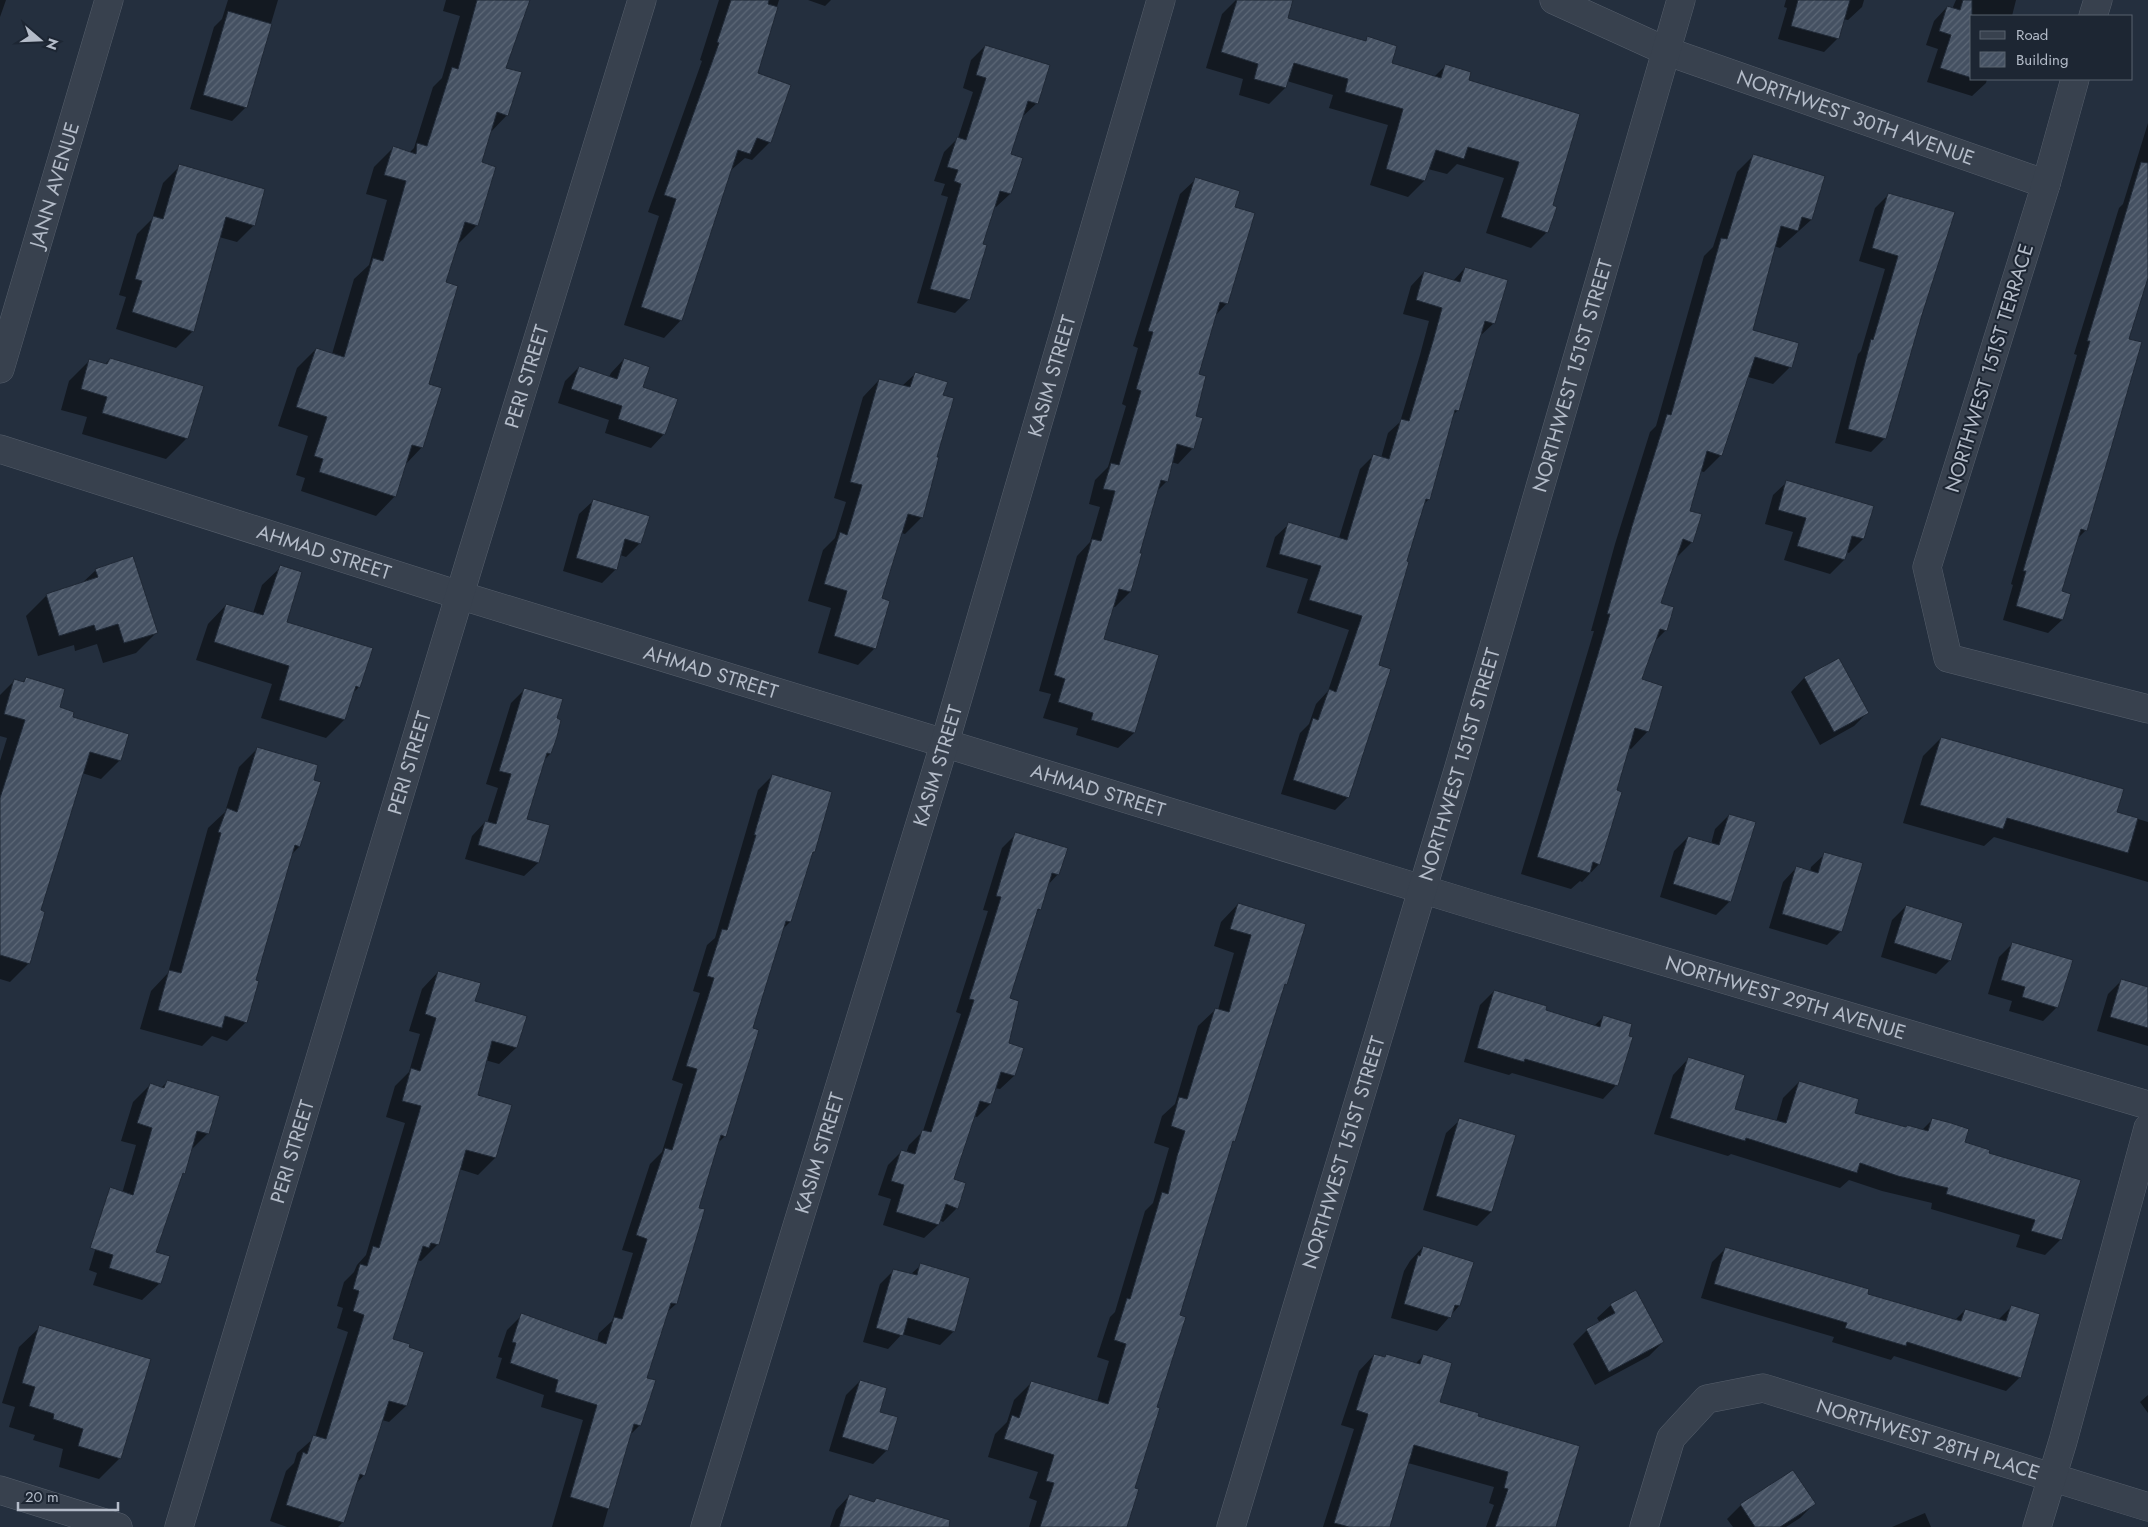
<svg xmlns="http://www.w3.org/2000/svg" width="2148" height="1527" font-family="Jost,sans-serif">
  <style>
    .shadow { fill: #0007 }
    .building { fill: url(#building-hatch); stroke: #1f2835 }
    .lines { fill: none; stroke-linecap: round; stroke-linejoin: round }
    .minor-casing { stroke: #565f6c; stroke-width: 29 }
    .minor { stroke: #38414e; stroke-width: 28 }
    .labels { text-anchor: middle; stroke-width: 4; stroke-linejoin: round; paint-order: stroke }
    .street-label { font-size: 20px; fill: #b4bcc9; stroke: #1d2633 }
  </style>
  <defs>
    <pattern id="building-hatch" width="6" height="6" patternUnits="userSpaceOnUse" patternTransform="scale(1.25)"><rect width="6" height="6" fill="#455162"/><path d="M-1 1l2-2M0 6l6-6M5 7l2-2" fill="none" stroke="#5d6877"/></pattern>
  </defs>
  <rect width="100%" height="100%" fill="#242f3e"/>
  <path class="shadow" d="M0,0h6l-6,17z
    M228,0h50l-32,107 -14,14 -42,-12 24,-82 8,-8z
    M446,0h82l-23,69 2,46 -18,19 -9,29 -3,62 -19,19 -14,39 -17,102 -5,62 -17,18 -10,31 -19,20 -75,-25 4,-13 -9,-3 12,-39 -30,-10 19,-58 19,-19 16,5 22,-75 15,-14 18,-65 -21,-6 8,-27 19,-19 16,5 5,-5 19,-61 9,-9 18,-62 -17,-5z
    M719,0h60l-23,74 14,68 -18,18 -7,-2 -15,13 -49,149 -17,18 -40,-13 35,-109 -11,-4 54,-151 -2,-1z
    M808,0h23l-6,6z
    M1236,0h47l4,19 77,23 4,-4 23,26 43,13 11,-11 23,15 83,125 -4,26 -16,16 -45,-15 18,-55 -47,-14 -10,10 -19,-5 -4,12 -16,16 -38,-12 18,-60 -59,-17 4,-13 -46,-14 -2,7 -16,16 -30,-9 4,-16 -37,-11 16,-54z
    M1786,0h78l-2,7 -14,13 -5,-1 -5,19 -14,14 -46,-13 9,-31 -3,-1z
    M1956,0h60l-4,16h-40v63h15l-1,4 -14,13 -45,-14 11,-33 -12,-4 8,-24 13,-14 5,2z
    M985,46l52,57 -15,14 -12,38v39l-14,13h-2l-12,38 -13,54 -14,14 -38,-10 31,-106 -7,-2 4,-11 -11,-3 10,-29 14,-14 15,-46 -10,-4 8,-28z
    M2148,123v155l-20,62 -42,190 -10,10 -16,52 10,3 -8,25 -14,13 -45,-13 10,-35 -2,-1 66,-229 -3,-1 45,-146 4,-4z
    M1754,155l57,65 -31,28 -6,-2 -22,84 38,37 -17,17 -25,-7 -27,78 -17,17 -4,-1 -12,40 4,31 -18,18 -15,44 7,26 -13,13 -12,37 7,51 -17,18 -3,-1 -13,43 -16,73 -17,18 -2,-1 -9,8 -50,-15 73,-243h-3l24,-87 35,-112 6,-6 48,-170 9,-9 24,-75z
    M180,166l74,59 -17,17 -18,-5 -26,94 -17,17 -60,-19 10,-32 -7,-2 18,-61 15,-15 11,-36z
    M1196,179l37,29 -6,95 -13,14 -17,57 -4,74 -15,16 -7,-2 -5,20 -10,10 -18,62 -8,38 -15,15h-3l-9,32 54,17 -23,77 -16,15 -42,-13 2,-7 -35,-10 8,-24 -12,-3 38,-135 13,-14 10,-35 -11,-3 6,-24 13,-13 18,-61 -4,-2 16,-56 -5,-2 47,-152z
    M1889,194l64,19 -68,225 -14,14 -36,-9 23,-89 3,-3 24,-82 -26,-8 16,-53z
    M1465,268l29,55 -14,13 -22,74 -6,6 -23,83 -7,7 -45,160 -29,131 -13,13 -54,-16 19,-61 9,-9 7,-20 12,-13 21,-61 -52,-17 11,-34 -42,-12 9,-30 14,-13 50,14 21,-69 13,-13 8,2 7,-25 12,-11 20,-67 9,-34 -26,-7 8,-28 13,-14 29,9z
    M110,359l77,79 -21,21 -84,-25 5,-17 -26,-7 8,-29 21,-21 14,5z
    M624,359l18,29 22,46 -13,14 -46,-15 4,-13 -51,-17 7,-22 14,-14 30,10 2,-4z
    M915,374l20,84 -13,59 -17,17 -4,-1 -20,66 -6,49 -17,17 -40,-12 13,-45 -23,-7 15,-51 12,-12 11,-36 -12,-4 29,-101 16,-17 23,6z
    M1787,482l76,57 -14,14 -3,-1 -2,8 -14,14 -46,-14 9,-28 -28,-8 8,-29z
    M593,501l47,42 -14,14 -6,-2 -4,14 -14,14 -39,-12 16,-57z
    M281,567l4,56 74,64 -7,7 -8,26 -18,18 -65,-20 11,-34 -76,-24 12,-36 18,-19 27,8 9,-28z
    M96,570l60,63 -20,20 -33,10 -6,-19 -22,7 -1,-6 -36,11 -12,-40 20,-20 35,-12z
    M1839,660l29,52 -14,14 -34,19 -29,-53 13,-14z
    M26,678l45,40 57,17 -9,26 -18,18 -19,-6 -43,138 -10,52 -19,19 -10,-3v-218l7,-23 -7,-2v-41l14,-14 8,2z
    M525,689l30,30 -5,35 -6,6 -18,59 12,44 -14,13 -59,-17 7,-23 13,-14 2,1 11,-35 -12,-4 25,-81z
    M1941,738l174,74 33,10v60l-154,-45 -10,9 -81,-23 20,-67z
    M258,748l41,99 -8,8 -36,126 -9,41 -19,19 -15,-5 -10,10 -62,-17 11,-38 17,-18 40,-145 17,-16 14,-45z
    M772,776l42,76 -3,2 -21,68 -8,8 -31,99 -26,107 -8,8 -19,64 -22,96 -10,9 -20,65 -6,47 -11,11 -26,91h-51l31,-107 -42,-13 3,-12 -48,-17 6,-20 -4,-1 9,-27 15,-15 75,27 2,-9 13,-12 21,-68 -11,-3 28,-86 12,-12 21,-68 -11,-4 28,-87 -7,-2 14,-46 8,-7 43,-148z
    M1729,815l1,86 -14,14 -56,-18 14,-46 14,-14 23,7 4,-15z
    M1016,834l42,40 -11,12 -7,23 -5,4 -26,86 -2,45 7,32 -14,13 -5,-1 -5,16 -13,13 -4,-1 -21,64 5,28 -14,14 -4,-2 -1,5 -14,13 -41,-13 8,-26 -13,-4 10,-30 14,-14 4,2 3,-8 14,-14 38,-117 -5,-2 32,-101 -5,-1 19,-62z
    M1825,854l16,77 -14,14 -58,-17 14,-46 13,-14 14,4 1,-5z
    M1238,904l47,80 -3,3 -48,154 -4,4 -51,171 -56,211h-94l8,-26 -8,-3 9,-26 -50,-15 7,-23 12,-12 7,-22 17,-17 66,19 12,-41 -12,-4 13,-40 5,-5 30,-101 8,-8 16,-55 -15,-5 8,-27 13,-12 23,-78 18,-17 2,1 16,-57 -20,-7 7,-24z
    M1906,906l44,54 -14,14 -55,-17 11,-37z
    M2013,943l44,64 -14,14 -34,-10 3,-10 -24,-7 11,-37z
    M438,972l36,29 42,47 -17,16 -14,-4 -8,36 33,10 -15,52 -17,17 -19,-6 -21,75 -17,17 -4,-1 -25,79 14,67 -17,16 -7,-2 -18,55 -9,10 -12,37 -5,5h-51l-17,-6 16,-50 8,-8 3,-10 18,-16 33,-105 -11,-4 6,-20 -6,-2 7,-24 10,-10 3,-7 9,-10 39,-132 -19,-6 9,-31 14,-14 11,-38 -11,-3 13,-42z
    M2122,980l26,8v58l-51,-15 11,-37z
    M1494,991l50,20 50,15 9,-9 13,68 -13,14 -91,-26 -3,2 -45,-13 16,-57z
    M1688,1059l45,51 43,12 7,-24 16,-16 55,31 51,15 17,2 11,-11 30,24 25,11 73,85 -16,16 -29,-8 4,-12 -89,-26 1,-6 -50,-12 -33,-11 -9,8 -109,-34 -3,2 -74,-22 19,-59z
    M168,1081l40,52 -18,18 -35,102 5,30 -18,17 -49,-15 4,-12 -8,-3 18,-59 14,-14 15,-52 -15,-4 12,-39 17,-17 11,3z
    M1460,1120l54,16 -23,76 -14,14 -54,-16 23,-77z
    M1423,1247l36,59 -22,25 -46,-13 13,-47 6,-10z
    M1726,1248l141,47 88,25 10,-10 33,10 13,-13 9,70 -14,14 -112,-35 -3,4 -59,-18 2,-5 -133,-39 11,-36z
    M921,1265l33,66 -14,14 -38,-11 -14,15 -25,-7 17,-58 14,-14 16,5z
    M1611,1305l52,37 -14,14 -54,29 -22,-41 14,-14 13,-7 -3,-5z
    M40,1327l80,131 -21,21 -40,-12 4,-18 -30,-9 2,-5 -26,-8 6,-20 -13,-4 17,-56z
    M1374,1355l41,9 8,-8 15,47 38,14 79,110h-69l8,-22 -5,-2 5,-16 -86,-24 -19,64h-66l31,-98 -13,-4 18,-54z
    M860,1381l18,32 9,37 -14,14 -44,-13 17,-56z
    M2148,1395v18l-8,-11z
    M849,1496l24,7 3,-4 29,28h-75l6,-17z
    M1814,1504l-14,14 -14,9h-53l-6,-8 14,-14z
    M1925,1513l6,14h-39z"/>
  <path class="building" d="M477,0h53l-24,68 16,4 -14,44 -11,-4 -15,50 14,5 -18,59 -13,-4 -19,60 12,4 -29,98 13,4 -19,60 -11,-3 -16,52 -77,-25 4,-13 -9,-3 13,-39 -31,-10 20,-59 28,9 29,-99 10,3 23,-80 -22,-6 9,-29 23,8 1,-11 10,3 25,-79 6,2z
    M731,0h38l-1,4 10,3 -20,66 33,12 -20,58 -14,-5 -7,16 -12,-4 -56,171 -41,-14 35,-108 -12,-4 55,-152 -2,-1z
    M1237,0h56l-5,18 78,23 1,-5 30,10 -5,17 49,15 4,-14 26,8 -2,8 111,34 -27,91 4,2 -9,26 -47,-16 18,-55 -51,-15 -4,12 -28,-9 -11,31 -39,-12 17,-60 -58,-17 3,-13 -54,-16 -8,25 -32,-9 4,-15 -37,-12z
    M1798,0h52l-11,39 -48,-13z
    M1963,0h9v78l-32,-10 11,-33 -12,-4 4,-12 4,-13 13,4z
    M228,11l44,13 -25,84 -44,-13z
    M985,45l65,20 -12,39 -10,-3 -17,53 12,4 -12,36 -11,-3 -17,53 4,1 -17,55 -40,-11 31,-105 -7,-3 4,-11 -11,-3 10,-30 9,3 20,-62 -10,-3z
    M1753,154l72,22 -13,44 -10,-3 -4,14 -17,-5 -28,104 46,13 -7,25 -37,-11 -33,99 -15,-5 -17,60 12,3 -9,29 -10,-4 -22,64 13,4 -7,24 -7,-2 -18,50 21,7 -14,46 -14,-4 -18,62 5,2 -22,73 -7,-3 -3,11 -53,-16 73,-243h-3l25,-88 35,-112 4,1 50,-177 6,1z
    M2141,162l7,1v115l-19,61 13,3 -55,189 -6,-2 -19,62 9,3 -8,26 -47,-14 10,-35h-3l67,-230h-3z
    M179,164l86,25 -10,37 -29,-9 -32,115 -62,-20 10,-31 -7,-2 18,-63 10,3z
    M1195,177l45,14 -5,16 20,6 -27,91 -8,-2 -21,72 7,2 -10,40 7,2 -9,31 -17,-5 -9,38 -7,-2 -21,73h2l-11,39 -12,-3 -15,50 55,16 -24,78 -44,-13 2,-7 -35,-11 7,-23 -11,-4 38,-136 9,2 14,-50 -12,-2 8,-26 8,2 22,-74 -5,-2 17,-57 -5,-1z
    M1888,193l67,19 -33,103 -36,124 -38,-10 23,-90 2,1 25,-84 -26,-8z
    M1465,267l43,13 -13,44 -10,-3 -26,90 -4,-1 -25,90 -4,-1 -19,62 2,1 -30,103 12,4 -42,129 -56,-18 20,-62 5,2 11,-31 7,3 26,-76 -53,-16 12,-34 -42,-12 9,-32 59,18 26,-86 16,5 12,-40 8,2 24,-80 9,-33 -26,-8 8,-29 36,11z
    M110,358l94,28 -16,53 -86,-26 5,-16 -26,-8 8,-30 18,5z
    M624,358l26,9 -7,20 35,12 -13,36 -47,-16 4,-13 -51,-17 8,-23 38,13z
    M915,372l33,10 -5,13 11,3 -17,59h2l-16,61 -15,-4 -26,84 8,3 -14,48 -42,-13 13,-45 -23,-7 16,-52 7,3 15,-50 -12,-3 29,-103 31,8z
    M1786,480l88,26 -10,33 -12,-3 -7,24 -48,-14 9,-28 -28,-8z
    M593,499l57,17 -9,28 -16,-5 -8,31 -41,-12z
    M133,556l25,77 -34,10 -6,-19 -22,7 -2,-6 -35,11 -13,-42 52,-17 -3,-8z
    M280,565l22,7 -15,50 86,26 -13,40 -4,-2 -11,34 -66,-20 10,-34 -75,-24 12,-38 37,11z
    M1839,658l30,55 -35,19 -30,-55z
    M26,677l39,12 -5,18 14,5 -1,5 56,17 -8,27 -31,-9 -49,158 4,2 -15,52 -30,-9v-157l25,-78 -21,-6 10,-35 10,3z
    M524,688l39,11 -6,19 4,2 -4,17 -6,17 -4,-1 -20,66 23,6 -11,38 -61,-18 7,-24 11,3 15,-50 -12,-3z
    M1941,737l183,52 -7,23 21,6 -10,35 -121,-35 -4,11 -83,-24z
    M257,747l61,18 -4,15 7,2 -21,65 -5,-2 -39,135 3,1 -12,42 -22,-7 -3,12 -64,-18 11,-40 12,3 40,-140 -3,-1 9,-24 10,4z
    M772,774l60,18 -17,60h-2l-22,70 -5,-1 -33,107 6,2 -33,107 -5,-2 -22,73 6,1 -28,95 -6,-1 -24,75 9,2 -15,46 -7,-2 -25,85 -39,-12 27,-92 -42,-13 3,-12 -48,-17 6,-20 -4,-1 9,-29 85,31 8,-27 8,2 25,-80 -11,-4 29,-87 7,2 25,-81 -11,-3 28,-88 -7,-2 15,-47 5,1 29,-95h-2z
    M1729,814l27,8 -25,80 -58,-18 15,-48 31,9z
    M1015,832l53,16 -9,27 -7,-2 -11,37 -3,-1 -28,89 9,3 -10,42 15,5 -9,28 -14,-4 -10,32 -11,-3 -26,78 12,4 -8,26 -12,-5 -7,21 -43,-13 8,-27 -13,-4 10,-31 14,4 7,-24 9,2 43,-132 -5,-1 32,-102 -5,-1z
    M1824,852l39,11 -21,69 -60,-18 14,-48 22,7z
    M1238,903l68,21 -19,61 -2,-1 -50,158 -2,-1 -53,174 6,2 -29,90 3,1 -25,80 4,1 -12,38h-87l14,-44 -8,-2 8,-26 -50,-16 8,-24 7,3 12,-37 77,23 18,-60 -12,-4 13,-42 3,1 32,-107 6,2 9,-38 8,-25 -14,-5 8,-29 8,2 28,-91 14,4 22,-77 -21,-6z
    M1906,905l57,18 -12,38 -57,-18z
    M2012,942l61,18 -15,48 -36,-11 3,-10 -24,-7z
    M438,971l43,12 -6,18 52,15 -10,32 -25,-7 -14,54 34,10 -16,53 -30,-8 -27,95 -8,-2 -2,5 -6,-2 -30,93 17,5 -1,3 15,5 -17,54 -18,-5 -24,75 -5,-2 -16,49 -58,-18 17,-53 4,2 6,-19 13,4 38,-124 -11,-4 6,-20 -6,-2 7,-25 7,2 6,-20 6,2 42,-142 -19,-5 9,-33 9,3 16,-53 -11,-4z
    M2121,979l27,8v41l-38,-11z
    M1494,990l53,16 -1,4 54,17 3,-12 29,9 -3,12 4,1 -15,49 -93,-27 -1,3 -47,-14z
    M1688,1057l57,18 -10,34 51,14 13,-42 60,18 -4,14 51,14 1,-2 21,6 4,-13 19,5 18,6 -4,13 25,8 -1,3 92,27 -19,60 -31,-9 4,-11 -89,-26 2,-6 -50,-12 -38,-13 -3,10 -111,-35 -1,3 -75,-23z
    M167,1080l53,16 -11,38 -12,-3 -12,43 -2,-1 -27,79 14,4 -9,28 -52,-16 4,-13 -23,-7 20,-61 23,8 19,-67 -15,-5 13,-40 14,5z
    M1459,1118l57,17 -24,77 -56,-16z
    M1423,1246l51,16 -14,44 -5,-1 -4,13 -47,-14 14,-49 2,1z
    M1725,1247l144,42 -1,5 93,27 4,-12 41,12 5,-16 29,9 -19,64 -114,-36 -1,4 -61,-18 2,-5 -133,-39z
    M920,1263l50,15 -15,54 -47,-14 -5,18 -27,-8 17,-59 24,6z
    M1636,1290l28,52 -55,30 -23,-43 29,-16 -5,-9z
    M39,1325l112,34 -30,100 -43,-13 5,-17 -30,-10 1,-5 -25,-8 6,-19 -13,-4z
    M1374,1354l11,3 1,-3 34,10 3,-10 29,9 -12,39 39,11 -1,3 102,30 -24,81h-61l13,-38 -4,-1 4,-16 -94,-27 -24,82h-41l-15,-4 34,-109 -12,-4z
    M860,1380l27,8 -7,24 18,5 -10,34 -46,-14z
    M1793,1470l23,34 -36,23h-25l-15,-23z
    M849,1494l25,8 2,-4 74,22 -1,7h-110z"/>
  <g class="lines">
    <defs>
      <g id="minor">
        <path id="s1" d="M1554,0l112,51 380,133"/>
        <path d="M2093,16l5,-16"/>
        <path d="M2075,79l-29,105 -119,383 21,91 200,51"/>
        <path id="s2" d="M0,369l109,-369"/>
        <path id="s3" d="M0,449l459,146 1028,314 661,196"/>
        <path d="M0,1490l118,37"/>
        <path id="s4" d="M179,1527l293,-973 170,-554"/>
        <path id="s5" d="M705,1527l240,-785 216,-742"/>
        <path id="s6" d="M1231,1527l226,-753 224,-774"/>
        <path id="s7" d="M1644,1527l27,-89 36,-39 56,-11 385,119"/>
        <path d="M2037,1527l26,-86 85,-313"/>
      </g>
    </defs>
    <use href="#minor" class="minor-casing"/>
    <use href="#minor" class="minor"/>
  </g>
  <g class="labels">
    <g class="street-label">
      <text dy="7" stroke="none"><textPath href="#s1" startOffset="324">NORTHWEST 30TH AVENUE</textPath></text>
      <text dy="7" stroke="none"><textPath href="#s2" startOffset="192">JANN AVENUE</textPath></text>
      <text transform="translate(1989 368) rotate(-73)" y="7">NORTHWEST 151ST TERRACE</text>
      <text dy="7" stroke="none"><textPath href="#s4" startOffset="1202">PERI STREET</textPath></text>
      <text dy="7" stroke="none"><textPath href="#s5" startOffset="1202">KASIM STREET</textPath></text>
      <text dy="7" stroke="none"><textPath href="#s6" startOffset="1201">NORTHWEST 151ST STREET</textPath></text>
      <text dy="7" stroke="none"><textPath href="#s3" startOffset="340">AHMAD STREET</textPath></text>
      <text dy="7" stroke="none"><textPath href="#s3" startOffset="745">AHMAD STREET</textPath></text>
      <text dy="7" stroke="none"><textPath href="#s4" startOffset="798">PERI STREET</textPath></text>
      <text dy="7" stroke="none"><textPath href="#s6" startOffset="796">NORTHWEST 151ST STREET</textPath></text>
      <text dy="7" stroke="none"><textPath href="#s5" startOffset="796">KASIM STREET</textPath></text>
      <text dy="7" stroke="none"><textPath href="#s3" startOffset="1150">AHMAD STREET</textPath></text>
      <text dy="7" stroke="none"><textPath href="#s3" startOffset="1868">NORTHWEST 29TH AVENUE</textPath></text>
      <text dy="7" stroke="none"><textPath href="#s4" startOffset="392">PERI STREET</textPath></text>
      <text dy="7" stroke="none"><textPath href="#s5" startOffset="391">KASIM STREET</textPath></text>
      <text dy="7" stroke="none"><textPath href="#s6" startOffset="391">NORTHWEST 151ST STREET</textPath></text>
      <text dy="7" stroke="none"><textPath href="#s7" startOffset="376">NORTHWEST 28TH PLACE</textPath></text>
    </g>
  </g>
  <rect x="1970" y="15" width="162" height="65" fill="#1d2633" stroke="#59626f"/>
  <rect x="1980" y="31" width="25" height="8" fill="#38414e" stroke="#59626f"/>
  <text x="2016" y="40" font-size="15" fill="#b4bcc9">Road</text>
  <rect x="1980" y="52" width="25" height="15" fill="url(#building-hatch)" stroke="#59626f"/>
  <text x="2016" y="65" font-size="15" fill="#b4bcc9">Building</text>
  <g transform="translate(40 40) rotate(109)" stroke="#1d2633" stroke-width="4" paint-order="stroke">
  <path d="M0-4L9 19L0 12L-9 19Z" fill="#b4bcc9"/>
  <text y="-8" font-size="14" font-weight="bold" text-anchor="middle" fill="#b4bcc9">N</text>
  </g>
  <path d="M18 1502v8h100v-8" fill="none" stroke="#b4bcc9" stroke-width="2.5"/>
  <text x="25" y="1502" font-size="15" fill="#b4bcc9" stroke="#1d2633" stroke-width="4" paint-order="stroke">20 m</text>
</svg>
